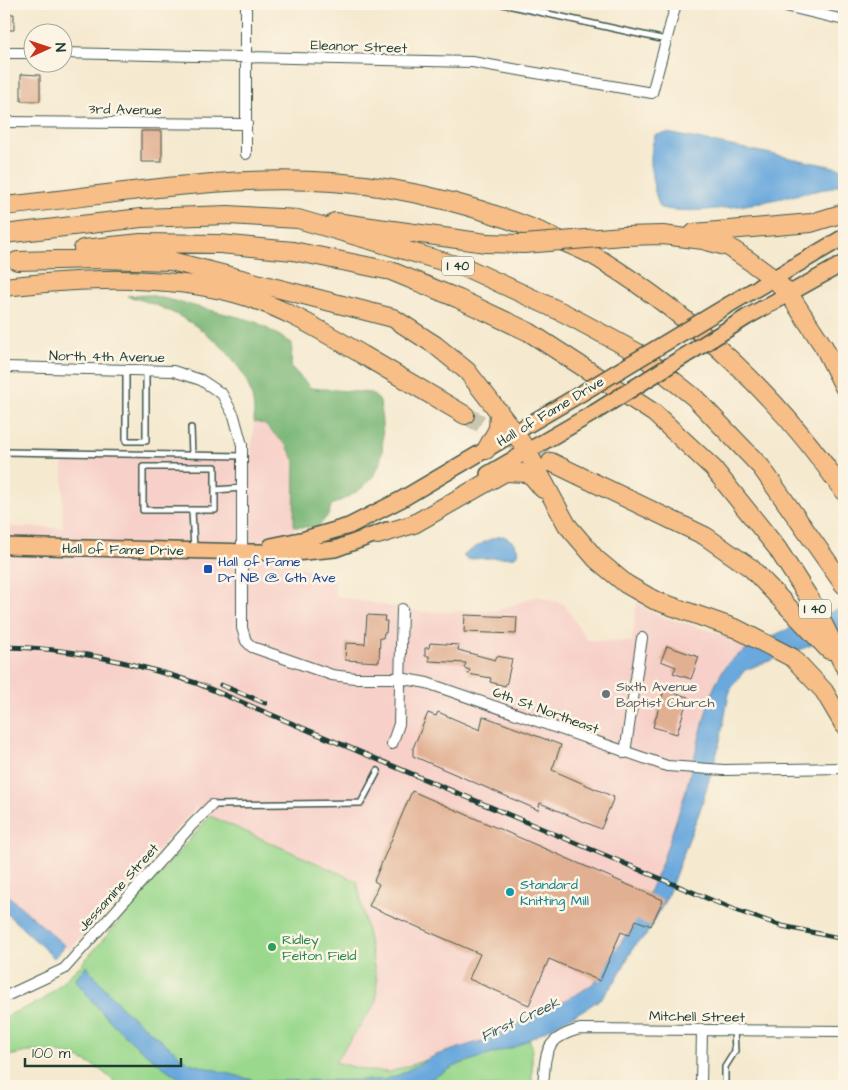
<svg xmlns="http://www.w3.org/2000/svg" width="848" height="1090" font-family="'Architects Daughter',sans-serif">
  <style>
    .built { fill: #f7d1c9 }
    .green { fill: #9ad88d; stroke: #5c8a60 }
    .forest { fill: #7bb878; stroke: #4d7a56 }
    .water { fill: #6aa9dd; stroke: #447388 }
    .building { fill: #e1af91 }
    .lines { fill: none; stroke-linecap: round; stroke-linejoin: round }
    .highway-tunnel { stroke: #cac7b0; stroke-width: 18; stroke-dasharray: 18 9; stroke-linecap: butt }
    .lane-casing { stroke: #3f574b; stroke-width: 8 }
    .street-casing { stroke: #3f574b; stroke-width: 12 }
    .primary-casing { stroke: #3f574b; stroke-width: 18 }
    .highway-casing { stroke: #3f574b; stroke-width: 20 }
    .lane { stroke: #fff; stroke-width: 5 }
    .street { stroke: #fff; stroke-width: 10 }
    .primary { stroke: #f7be87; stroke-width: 15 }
    .highway { stroke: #f7be87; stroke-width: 18 }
    .rail-casing { stroke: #1f3d34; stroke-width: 5 }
    .rail { stroke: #fcf5e5; stroke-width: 3; stroke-dasharray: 9; stroke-linecap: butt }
    .primary-bridge-casing { stroke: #3f574b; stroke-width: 18; stroke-linecap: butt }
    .highway-bridge-casing { stroke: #3f574b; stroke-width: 20; stroke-linecap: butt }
    .primary-bridge { stroke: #f7be87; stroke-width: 15 }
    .highway-bridge { stroke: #f7be87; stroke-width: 18 }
    .transit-dot { fill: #1a4fb4; stroke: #fcf5e5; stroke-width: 2 }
    .worship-dot { fill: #6b7280; stroke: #fcf5e5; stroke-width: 2 }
    .culture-dot { fill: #0f9aa8; stroke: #fcf5e5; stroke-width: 2 }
    .leisure-dot { fill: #2e9e5b; stroke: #fcf5e5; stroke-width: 2 }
    .labels { text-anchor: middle; stroke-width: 5; stroke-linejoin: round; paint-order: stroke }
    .shield { fill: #fcf5e5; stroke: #617469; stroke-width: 1 }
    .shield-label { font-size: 12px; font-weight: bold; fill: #1f3d34 }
    .street-label { font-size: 14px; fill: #1f3d34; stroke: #fcf5e5 }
    .transit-label { font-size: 14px; fill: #164399; stroke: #fcf5e5; text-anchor: start }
    .worship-label { font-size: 14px; fill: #5b616d; stroke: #fcf5e5; text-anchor: start }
    .culture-label { font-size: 14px; fill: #0d838f; stroke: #fcf5e5; text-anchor: start }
    .leisure-label { font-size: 14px; fill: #27864d; stroke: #fcf5e5; text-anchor: start }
    .water-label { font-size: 15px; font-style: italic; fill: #365d67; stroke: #fcf5e5 }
  </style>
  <rect width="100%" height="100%" fill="#fcf5e5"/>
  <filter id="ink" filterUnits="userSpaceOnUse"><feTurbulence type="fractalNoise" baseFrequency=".02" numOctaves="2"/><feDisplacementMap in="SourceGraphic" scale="10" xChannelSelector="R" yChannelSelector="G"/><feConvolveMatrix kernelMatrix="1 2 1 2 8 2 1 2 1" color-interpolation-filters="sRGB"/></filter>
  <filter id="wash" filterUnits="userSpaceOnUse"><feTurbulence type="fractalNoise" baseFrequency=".0096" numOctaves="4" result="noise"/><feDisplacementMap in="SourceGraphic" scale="20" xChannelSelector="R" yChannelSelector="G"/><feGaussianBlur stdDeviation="1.12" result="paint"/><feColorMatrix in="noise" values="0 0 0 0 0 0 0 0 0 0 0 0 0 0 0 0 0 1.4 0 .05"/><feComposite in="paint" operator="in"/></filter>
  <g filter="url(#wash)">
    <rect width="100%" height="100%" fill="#f5e9cf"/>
    <path class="built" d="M254,422l10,2 23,22 8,16 -2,105 19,2 19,6 4,4v17l87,16 75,-1 40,-15 27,8 23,36 45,2 5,-39 26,14 65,19 26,11 -14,7 -26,32 -30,111 -24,71 -36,69 -30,46 -15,10 -94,47 -95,32 -21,-1 -34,-9 41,-59 1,-22 -20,-100 -147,-65 -14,-9 -127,143 -65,-58v-365l59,1v-73l188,4z"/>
    <path class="green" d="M210,816l147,65 20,100 -1,22 -41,59 34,9 21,1 95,-32 36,-17 11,23v40h-414c-27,-32 -75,-43 -114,-28v-41l39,-17 38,-35z"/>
    <path class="forest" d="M150,295l104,26 38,22 -1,24 20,21 60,5 9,8c5,56 9,79 -49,104l-2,9 -11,13h-24l1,-66 -8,-15 -23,-22 -10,-2c5,-66 -71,-113 -127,-126z"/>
    <path class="water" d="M668,133l176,36v14l-14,5c-48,9 -124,30 -170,20 -8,-23 -13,-49 -5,-73z
      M503,536c8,3 15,9 15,18l-3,3 -48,2 -4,-3c10,-8 27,-19 40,-20z
      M844,607v26l-99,37 -15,19 -11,57 -19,64 -33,87 -22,40 -9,6 -20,37 -13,17 -16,11 -70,38 -57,18 -44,22h-224c-46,-28 -85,-63 -117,-107l11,-13 37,43 66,54 67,18 127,-1 16,-5 37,-20 49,-15 94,-47 15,-10 42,-63 24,-52 24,-71 25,-96c4,-12 9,-24 17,-35 19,-24 89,-47 118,-59z
      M4,892l61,54 -11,12 -50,-47z"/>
    <g id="blocks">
      <path class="building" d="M4,14h10v16h-10z
        M21,74l19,1v26h-19z
        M141,131h21v31h-21z
        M367,615l18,1 -1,5h3l-1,12h-2l-1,5h-3l-1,24 -34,-2 1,-17 19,1z
        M465,615l52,2 -1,17 -52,-2z
        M430,643l29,2 -1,5 37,10 2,-4 15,3 -5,23 -2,4 -15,-4 1,-4 -23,-4 2,-4 -6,-2 2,-5 -37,-2v-5h-4v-8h4z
        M667,646l32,11 -8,22 -18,-6 3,-6 -15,-6z
        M664,690l24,7 -11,37 -24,-7z
        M438,712l42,18 3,-14 78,29 -9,25 62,27 -13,32 -61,-26 -2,7 -125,-54v-8l15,-35 8,3z
        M412,791l251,109 -12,26 -15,-6 -7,15 -8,-3 -21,49 -51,-22 -20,46 -60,-26 11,-25 -111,-48 10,-22 -5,-3z"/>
    </g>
  </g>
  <g filter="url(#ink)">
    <use href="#blocks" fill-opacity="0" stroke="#3f574b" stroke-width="1"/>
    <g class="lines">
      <path class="highway-tunnel" d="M465,415l86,47"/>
      <defs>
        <path id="lane" d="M503,4l163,36
          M126,370v71h20v-70
          M191,428l1,27
          M4,452l238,4
          M215,490v20h-72v-43h72v23l27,-2
          M192,510l2,39
          M212,805l149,-2 17,-32
          M725,1086v-19l10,-16 -1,-21"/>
        <path id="street" d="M777,4l67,16
          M4,53h28
          M62,53l410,9 180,31 24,-89
          M4,122l243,2
          M246,154v-150
          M4,367l169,4 28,9 21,14 12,22 8,29v183l4,13 6,6 80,28 23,3h45l27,5 240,83 57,4 120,-2
          M392,744l7,-20 3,-115
          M625,753l17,-115
          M4,997l60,-28 128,-144 20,-20
          M543,1086c3,-33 0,-47 37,-57l264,2
          M701,1086l1,-57"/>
        <path id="primary" d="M730,304l114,-67
          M747,317l97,-54
          M488,474l107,-62
          M4,546l291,7 40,-4 52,-19
          M271,546l34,-7 44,-13 53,-27 175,-103"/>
        <path id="highway" d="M4,206c108,-11 219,-32 328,-24 78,5 164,28 234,61 12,5 24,10 35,17 94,58 181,140 243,232
          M335,222l151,21
          M694,233l117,-10 33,-10
          M4,234l137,-16 87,-3 70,4 171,50 95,44 76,41 55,44 66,69 83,118
          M623,236l40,-1 40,5 26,7 22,15 23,17 15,15 35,53 20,40
          M83,249l58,-6 79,1 73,7 98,20 68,28 70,33 125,81 59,55 64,80 38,59 29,59
          M17,261l80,-2 74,2 222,57 42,27 32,26 48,62 12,18 40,74 29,34 30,25 28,16 83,29 56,29 31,33 20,34
          M4,287c77,-8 153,-13 230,6 46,12 88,38 129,62 34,20 68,40 102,60
          M486,450l12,-21 1,-18
          M551,462l154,74 46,32 78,82
          M378,535l36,-11 91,-52 21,1 6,3 11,13"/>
      </defs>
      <use href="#lane" class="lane-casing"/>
      <use href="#street" class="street-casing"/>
      <use href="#primary" class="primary-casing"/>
      <use href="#highway" class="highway-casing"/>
      <use href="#lane" class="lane"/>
      <use href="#street" class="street"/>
      <use href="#primary" class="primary"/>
      <use href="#highway" class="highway"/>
      <defs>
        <path id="rail" d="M4,647c66,0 130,16 192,36l539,227 47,16 62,13
          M221,685l44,18"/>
      </defs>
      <use href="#rail" class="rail-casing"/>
      <use href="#rail" class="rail"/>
      <defs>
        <path id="primary-bridge" d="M577,396l153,-92
          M595,412l152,-95"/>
        <path id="highway-bridge" d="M486,243l38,1 99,-8"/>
      </defs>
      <use href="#primary-bridge" class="primary-bridge-casing"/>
      <use href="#highway-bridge" class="highway-bridge-casing"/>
      <use href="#primary-bridge" class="primary-bridge"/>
      <use href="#highway-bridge" class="highway-bridge"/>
    </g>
  </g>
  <rect class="transit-dot" x="203" y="564" width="10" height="10" rx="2.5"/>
  <circle class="worship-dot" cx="606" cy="694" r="5"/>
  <circle class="culture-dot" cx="510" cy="892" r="5"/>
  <circle class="leisure-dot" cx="272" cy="947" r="5"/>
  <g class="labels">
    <g class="shield">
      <rect x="442" y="256.5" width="32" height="19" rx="4"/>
      <rect x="799" y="599.5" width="32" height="19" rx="4"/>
    </g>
    <g class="shield-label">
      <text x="458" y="270">I 40</text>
      <text x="815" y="613">I 40</text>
    </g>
    <g class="street-label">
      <text transform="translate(359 46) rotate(2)" y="5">Eleanor Street</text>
      <text transform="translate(125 109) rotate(1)" y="5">3rd Avenue</text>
      <text transform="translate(107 356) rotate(1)" y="5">North 4th Avenue</text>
      <text transform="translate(550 411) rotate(-31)" y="5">Hall of Fame Drive</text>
      <text transform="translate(123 549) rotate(1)" y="5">Hall of Fame Drive</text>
      <text transform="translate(546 710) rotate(20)" y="5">6th St Northeast</text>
      <text transform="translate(118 887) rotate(-48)" y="5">Jessamine Street</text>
      <text transform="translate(697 1016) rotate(1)" y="5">Mitchell Street</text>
    </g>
    <g class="transit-label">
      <text x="218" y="566">Hall of Fame<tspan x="218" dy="16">Dr NB @ 6th Ave</tspan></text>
    </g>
    <g class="worship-label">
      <text x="616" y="691">Sixth Avenue<tspan x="616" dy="16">Baptist Church</tspan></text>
    </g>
    <g class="culture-label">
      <text x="520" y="889">Standard<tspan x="520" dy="16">Knitting Mill</tspan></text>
    </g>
    <g class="leisure-label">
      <text x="282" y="944">Ridley<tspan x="282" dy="16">Felton Field</tspan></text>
    </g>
    <g class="water-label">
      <text transform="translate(520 1019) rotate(-25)" y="5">First Creek</text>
    </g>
  </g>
  <rect width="848" height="1090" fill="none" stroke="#fcf5e5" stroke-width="20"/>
  <g transform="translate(48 48) rotate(87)"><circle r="24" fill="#fcf5e5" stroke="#a4ab9e"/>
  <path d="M0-4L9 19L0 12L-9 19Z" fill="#c8321e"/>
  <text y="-8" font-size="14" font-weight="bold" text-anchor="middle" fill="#1f3d34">N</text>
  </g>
  <path d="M25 1058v8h156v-8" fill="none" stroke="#1f3d34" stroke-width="2.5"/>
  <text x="32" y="1058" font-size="15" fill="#1f3d34" stroke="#fcf5e5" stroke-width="4" paint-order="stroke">100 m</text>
</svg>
